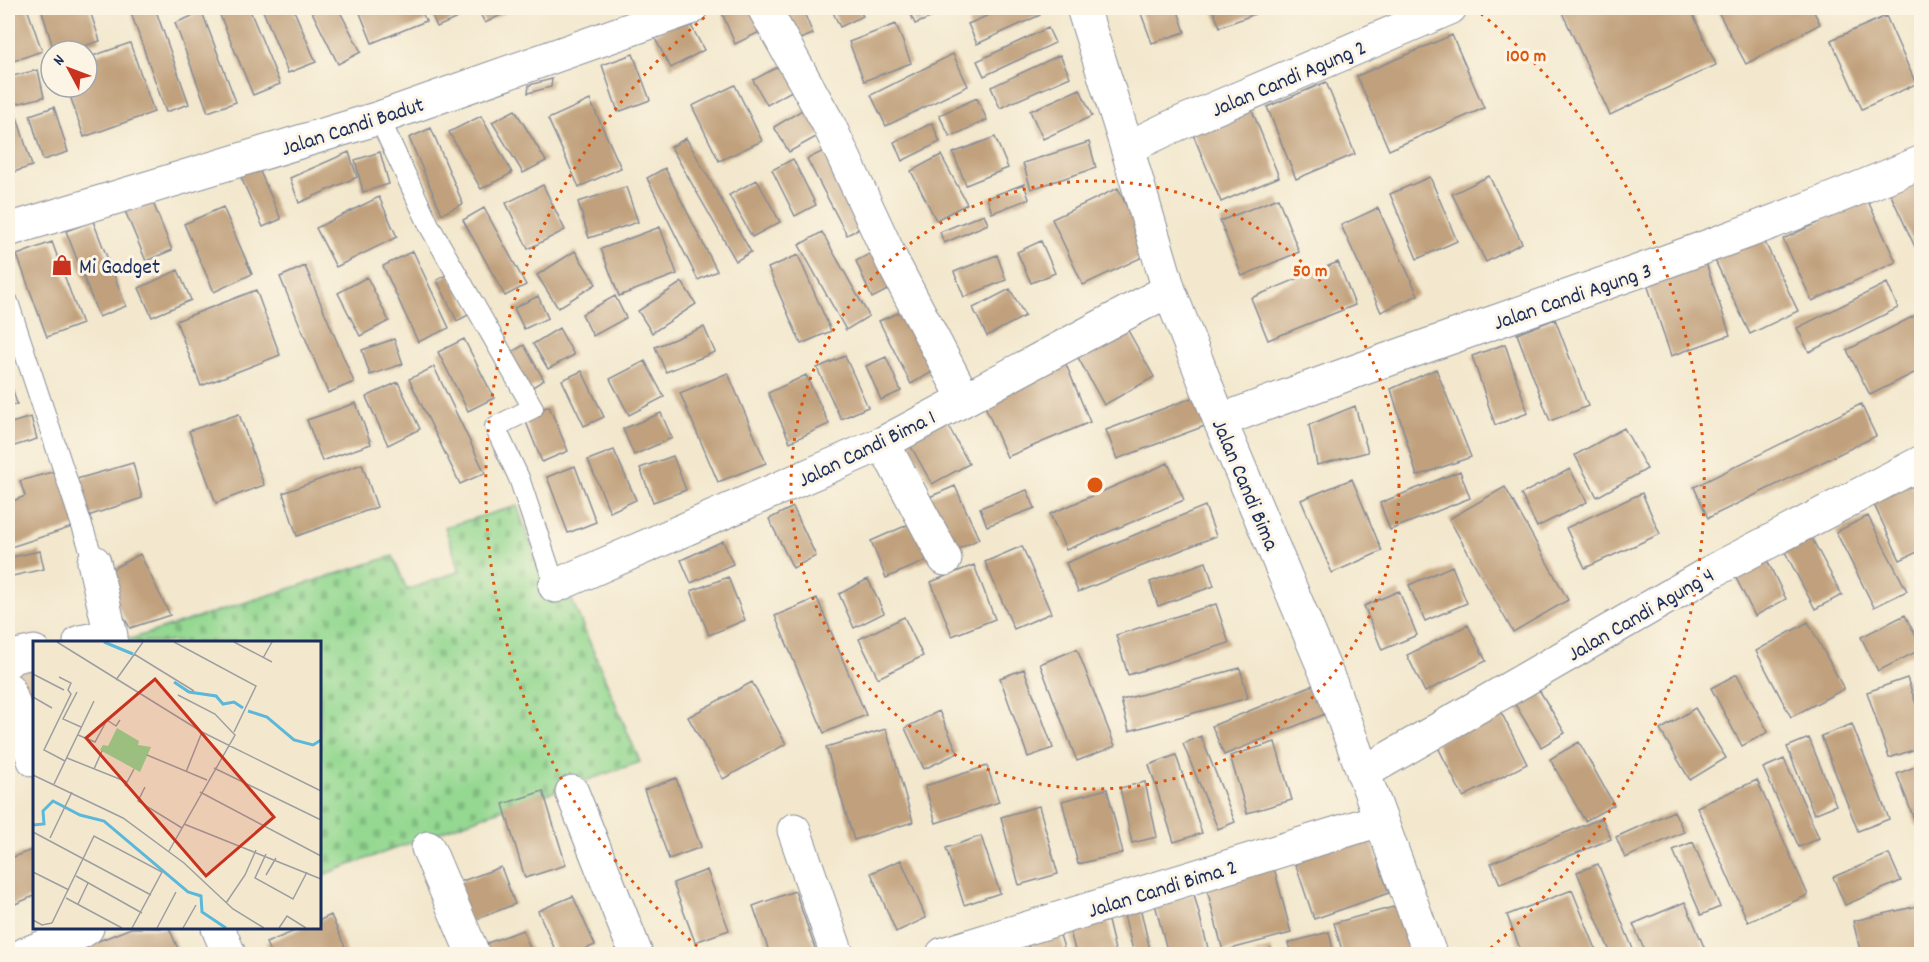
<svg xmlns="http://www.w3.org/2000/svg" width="1929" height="962" font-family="Dekko,sans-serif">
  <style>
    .cemetery { fill: url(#cemetery-stones); stroke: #588478; stroke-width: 1.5 }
    .building { fill: #c1a17d }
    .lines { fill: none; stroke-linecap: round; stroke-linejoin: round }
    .lane-casing { stroke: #878c96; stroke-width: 22 }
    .street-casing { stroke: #878c96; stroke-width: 35 }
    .lane { stroke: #fff; stroke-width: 20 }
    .street { stroke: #fff; stroke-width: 33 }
    .ring { fill: none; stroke: #de5710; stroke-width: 3; stroke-dasharray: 3 6 }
    .labels { text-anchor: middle; stroke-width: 6; stroke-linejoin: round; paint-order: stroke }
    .street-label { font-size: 22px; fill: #1b2f5e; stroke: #fcf5e5 }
    .poi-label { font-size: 22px; fill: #1b2f5e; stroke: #fcf5e5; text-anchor: start }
    .inset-river { fill: none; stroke: #5cb8da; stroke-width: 3 }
    .inset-road { fill: none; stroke: #9d9ea1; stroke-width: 1.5 }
    .view { fill: #c8321e; fill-opacity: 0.15; stroke: #c8321e; stroke-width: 3 }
    .inset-edge { fill: none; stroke: #1b2f5e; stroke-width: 3 }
    .centre { fill: #de5710; stroke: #fcf5e5; stroke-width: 3 }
    .ring-label { font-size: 18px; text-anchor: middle; font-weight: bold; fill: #de5710; stroke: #fcf5e5; stroke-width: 6; stroke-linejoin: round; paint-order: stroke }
  </style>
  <defs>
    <pattern id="cemetery-stones" width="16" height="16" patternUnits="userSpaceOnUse" patternTransform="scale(1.5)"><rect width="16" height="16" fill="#94d891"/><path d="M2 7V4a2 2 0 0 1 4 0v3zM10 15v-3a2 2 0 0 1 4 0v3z" fill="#7fba7f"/></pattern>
  </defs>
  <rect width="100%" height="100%" fill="#fcf5e5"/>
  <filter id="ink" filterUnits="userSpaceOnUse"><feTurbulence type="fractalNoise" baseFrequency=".0167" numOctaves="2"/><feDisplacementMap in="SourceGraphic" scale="12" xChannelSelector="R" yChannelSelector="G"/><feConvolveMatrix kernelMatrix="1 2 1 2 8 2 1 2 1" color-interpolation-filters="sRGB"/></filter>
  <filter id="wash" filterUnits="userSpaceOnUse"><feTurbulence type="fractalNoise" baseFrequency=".008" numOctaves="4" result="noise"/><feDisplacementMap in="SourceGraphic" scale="24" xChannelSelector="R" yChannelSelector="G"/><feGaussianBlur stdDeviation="1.35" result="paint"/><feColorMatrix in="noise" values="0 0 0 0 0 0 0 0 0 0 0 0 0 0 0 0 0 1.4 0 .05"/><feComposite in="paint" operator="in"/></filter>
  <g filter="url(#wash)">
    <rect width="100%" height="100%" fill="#f3e8ce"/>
    <path class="cemetery" d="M517,506l35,97 19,-5 69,164 -151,52 -169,62v-234h-189l-1,-3 263,-83 14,34 53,-19 -15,-44z"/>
    <g id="blocks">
      <path class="building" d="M16,8h11l15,43 -34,12v-52z
        M41,8h48l11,33 -32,10h-14z
        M145,8h10l34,96 -23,8 -35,-99z
        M217,8h32l31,76 -27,11z
        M262,8h31l23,54 -28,11z
        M310,8h28l23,44 -23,12z
        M358,8h62l6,13 -54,22z
        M429,8h35l3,6 -30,13z
        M477,8h38l-30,15z
        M720,8h31l15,21 -31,15z
        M780,8h22l11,26 -18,7z
        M831,8h27l5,8 -23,11z
        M908,8h35l2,4 -30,12z
        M1005,8h32l3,7 -63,29 -9,-20z
        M1139,8h38l8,24 -33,11z
        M1212,8h41l2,6 -35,13z
        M1560,8h130l26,57 -106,50z
        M1716,8h96l8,16 -74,40z
        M202,12l34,90 -28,10 -33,-89z
        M686,16l18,34 -33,18 -18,-33z
        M1886,16l30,68 -54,25 -31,-69z
        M896,24l15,39 -47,18 -15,-39z
        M1048,28l7,15 -71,33 -7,-15z
        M1452,35l32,73 -95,42 -32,-74z
        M130,43l24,69 -70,25 -17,-50h20v-29z
        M633,54l17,46 -32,12 -16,-47z
        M953,54l15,32 -82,40 -15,-31z
        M1060,55l10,22 -70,31 -9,-21z
        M791,60l13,24 -37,21 -14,-25z
        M38,70l6,27 -36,9v-29z
        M552,79l-1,8 -23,6 1,-8z
        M1326,82l29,72 -59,25 -29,-72z
        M735,85l27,56 -43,20 -27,-55z
        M1080,89l12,27 -49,23 -13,-28z
        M977,98l10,22 -37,17 -11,-22z
        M590,100l31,68 -42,19 -31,-68z
        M1249,103l30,74 -58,25 -31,-75z
        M812,104l15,27 -38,21 -15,-25z
        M54,107l14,45 -25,8 -13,-45z
        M515,110l31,51 -23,12 -31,-51z
        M481,116l31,57 -31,16 -32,-57z
        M17,117l15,49 -24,8v-54z
        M932,123l8,19 -38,19 -8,-19z
        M431,128l32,76 -21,10 -33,-76z
        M995,137l13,31 -42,17 -13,-32z
        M686,138l65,114 -15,9 -65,-114z
        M1089,142l7,26 -65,21 -8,-26z
        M836,145l36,77 -25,13 -40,-76z
        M349,152l8,25 -58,26 -9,-25z
        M380,152l9,32 -26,8 -8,-32z
        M941,155l26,49 -31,16 -25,-49z
        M254,158l27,61 -18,8 -27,-61z
        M793,159l23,46 -21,11 -23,-46z
        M665,168l52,103 -19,9 -51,-102z
        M1489,176l33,67 -36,19 -34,-68z
        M1430,177l27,64 -40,18 -27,-65z
        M1922,178v84l-32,-69z
        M757,180l23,42 -28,15 -23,-42z
        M1024,184l5,15 -37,14 -5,-15z
        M543,185l22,45 -37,19 -22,-46z
        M626,187l12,35 -49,16 -11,-36z
        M1118,188l31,66 -66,31 -31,-66z
        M379,197l18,40 -61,30 -20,-39z
        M1278,198l21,54 -57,24 -22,-55z
        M1867,199l29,63 -84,39 -29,-62z
        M152,200l20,50 -26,11 -21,-50z
        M223,207l29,67 -38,18 -30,-68z
        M484,208l42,77 -21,11 -42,-76z
        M1378,208l40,87 -37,17 -40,-87z
        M984,214l4,10 -44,19 -4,-11z
        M93,221l33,85 -27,11 -33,-86z
        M660,227l17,47 -58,22 -18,-47z
        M822,232l47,84 -23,14 -47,-85z
        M1760,232l38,79 -48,23 -38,-80z
        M1041,241l14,32 -24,10 -14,-31z
        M52,242l30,82 -35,13 -30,-82z
        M879,249l18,36 -25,13 -16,-37z
        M413,251l36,77 -31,14 -35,-76z
        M575,251l21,33 -38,24 -21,-33z
        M798,255l33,76 -30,13 -33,-76z
        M997,255l9,25 -42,17 -10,-25z
        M1338,262l17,43 -87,35 -17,-42z
        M1706,263l24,72 -59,21 -24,-72z
        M305,266l49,116 -26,11 -48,-116z
        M178,270l13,30 -39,17 -13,-29z
        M450,273l20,41 -13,7 -20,-41z
        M367,277l22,44 -29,15 -22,-43z
        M682,282l14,22 -44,29 -14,-22z
        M1887,283l11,25 -89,44 -12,-24z
        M1010,289l15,27 -38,20 -14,-28z
        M256,290l24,65 -79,31 -25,-65z
        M538,296l10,22 -24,11 -10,-21z
        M615,296l11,22 -33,18 -11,-22z
        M908,309l26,62 -23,13 -32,-63z
        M1922,312v57l-52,26 -23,-45z
        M1555,319l33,87 -38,15 -33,-87z
        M1125,325l29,52 -50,28 -29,-53z
        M704,327l11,25 -49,20 -11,-25z
        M559,328l15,27 -26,14 -15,-25z
        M394,339l9,25 -33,11 -8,-25z
        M464,339l30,59 -26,13 -30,-59z
        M1505,344l23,69 -33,12 -23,-69z
        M524,345l20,35 -16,10 -20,-36z
        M845,356l23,51 -27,12 -24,-51z
        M886,357l15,34 -20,9 -15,-34z
        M645,361l19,36 -35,18 -19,-36z
        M1065,362l25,60 -83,35 -26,-60z
        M434,367l51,106 -25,11 -51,-105z
        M1436,369l35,88 -54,19 -26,-87z
        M582,371l22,46 -20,9 -22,-46z
        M8,373l9,31 -9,3z
        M728,373l38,90 -48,19 -38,-89z
        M806,375l23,49 -39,18 -22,-49z
        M398,382l22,47 -32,16 -22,-48z
        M1200,395l10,29 -93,35 -11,-29z
        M356,403l15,41 -49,17 -15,-41z
        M1861,404l15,32 -168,82 -14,-31z
        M549,406l19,45 -26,11 -18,-45z
        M1355,406l13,46 -51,13 -8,-40z
        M661,413l11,25 -38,17 -11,-26z
        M239,414l25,71 -48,18 -27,-72z
        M31,417l6,22 -29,9v-24z
        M945,420l24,44 -37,20 -24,-43z
        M1624,428l23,41 -50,28 -22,-42z
        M614,450l22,50 -26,12 -22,-52z
        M673,456l13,34 -33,12 -13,-34z
        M133,463l9,35 -57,19 -12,-37z
        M1168,463l16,37 -118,50 -16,-36z
        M362,464l15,43 -80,29 -14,-43z
        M575,466l21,56 -28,11 -21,-56z
        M1570,469l17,33 -50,25 -16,-33z
        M59,470l19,55 -70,23v-45l17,-7 -5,-15z
        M1460,471l10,27 -80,32 -10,-27z
        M1907,476l15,32v42l-22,10 -31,-66z
        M1352,479l30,72 -50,22 -31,-73z
        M955,486l24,53 -27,13 -25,-54z
        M1505,487l63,113 -55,32 -64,-113z
        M1027,490l8,18 -48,18 -7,-18z
        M1642,493l18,41 -75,34 -19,-40z
        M1205,506l11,30 -138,56 -12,-29z
        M793,507l23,49 -23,12 -24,-49z
        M1868,516l39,75 -33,16 -38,-75z
        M921,519l16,37 -51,22 -15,-37z
        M1810,535l32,60 -27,14 -31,-59z
        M723,541l10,23 -42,19 -10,-23z
        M1022,546l29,67 -37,16 -29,-67z
        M1761,548l25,51 -31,17 -26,-52z
        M40,551l4,18 -36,8v-19z
        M140,554l30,61 -40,13 -29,-53z
        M1206,562l8,24 -56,20 -8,-24z
        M974,565l21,54 -43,17 -21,-54z
        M1452,566l15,37 -42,18 -16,-36z
        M728,577l17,43 -36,15 -18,-44z
        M868,579l16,34 -30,15 -15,-34z
        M1399,591l18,44 -35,15 -18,-44z
        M817,598l49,117 -42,18 -49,-117z
        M1216,604l13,39 -101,32 -12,-40z
        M1905,615l17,34 -44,22 -17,-34z
        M904,617l19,39 -45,22 -19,-39z
        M1808,622l36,67 -53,28 -35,-66z
        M1468,625l18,36 -61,31 -18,-37z
        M1077,649l38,97 -38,15 -37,-97z
        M34,665v61l-2,1 -17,-56z
        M1240,668l8,30 -119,33 -8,-31z
        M1024,669l29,79 -25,9 -28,-79z
        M1737,674l31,58 -26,14 -31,-58z
        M1532,678l33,55 -24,14 -33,-54z
        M1907,678l15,43v26l-33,11 -22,-66z
        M1323,681l12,29 -111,45 -12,-29z
        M752,682l34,62 -63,35 -35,-62z
        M1695,708l31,50 -36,22 -30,-50z
        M1500,710l27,54 -64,33 -27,-54z
        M939,711l19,42 -34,16 -19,-41z
        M1852,724l37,95 -31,12 -37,-95z
        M886,729l27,93 -59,18 -28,-93z
        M1201,736l34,86 -17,7 -35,-85z
        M1809,738l27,67 -22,9 -27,-67z
        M1275,742l17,58 -45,13 -17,-57z
        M1579,742l35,63 -29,16 -35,-62z
        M1176,755l26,78 -28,9 -25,-77z
        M1784,759l35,79 -20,9 -36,-79z
        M1922,764v61l-5,2 -20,-53z
        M987,766l12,36 -63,21 -11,-37z
        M676,778l25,69 -32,12 -25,-69z
        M1757,780l51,115 -60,27 -51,-115z
        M1145,782l12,55 -25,6 -12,-55z
        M1107,789l16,64 -45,11 -16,-63z
        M543,791l23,74 -41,13 -22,-74z
        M1039,806l19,68 -39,11 -18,-68z
        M1674,811l10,21 -59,26 -9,-21z
        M1602,818l9,21 -111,45 -9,-21z
        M1369,834l20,59 -75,26 -20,-59z
        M981,836l19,57 -36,12 -18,-57z
        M1693,842l27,65 -19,8 -28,-65z
        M34,849v47l-26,11v-48z
        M1889,854l12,27 -56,24 -12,-28z
        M901,860l25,58 -30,14 -25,-59z
        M1272,860l19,73 -68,18 -19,-73z
        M1598,864l37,90h-24l-34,-82z
        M501,867l14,37 -46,18 -15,-38z
        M707,870l22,60 -34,12 -22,-59z
        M1572,890l26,64h-76l-15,-39z
        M795,891l22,63h-47l-17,-48z
        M1194,894l14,54 -23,6h-17l-13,-50z
        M573,896l22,49 -22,9h-16l-19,-43z
        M1685,902l22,52h-61l-13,-30z
        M1405,904l13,50h-75l-9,-31z
        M1922,905v49h-61l-8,-33z
        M1141,911l10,43h-17l-10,-39z
        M331,915l17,39h-77l-5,-11 36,-15h18v-8z
        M1108,921l8,33h-40l-6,-23z
        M131,928h38l10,23 -8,3h-81l-4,-8z
        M523,930l9,24h-46l-4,-9z
        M1059,932l7,22h-35l-4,-11z
        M1329,932l5,22h-43l-3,-11z
        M1271,948l2,6h-21z"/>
    </g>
  </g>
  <g filter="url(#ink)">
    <use href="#blocks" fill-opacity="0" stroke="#878c96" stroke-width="1.5"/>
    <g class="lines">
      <defs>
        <path id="lane" d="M379,118l51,109 103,181 -38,19 24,51 36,108
          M8,302l86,260"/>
        <path id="street" d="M764,8l64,115 64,138 72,137
          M1083,8l44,140 42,142 51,131 112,266 98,267
          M1127,148l44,-21 279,-119
          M8,230l371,-112 312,-110
          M1220,421c233,-89 472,-161 702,-259
          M883,443l62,116
          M555,586l328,-143 286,-153
          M80,642l31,-6 -17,-74
          M8,661l3,-4 23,-5
          M8,689l26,71
          M1363,773l348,-201 211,-110
          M572,792l64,162
          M794,830l43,124
          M428,848l45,106
          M218,928l11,26
          M25,954l56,-22 6,-4
          M943,954l437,-134"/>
      </defs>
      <use href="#lane" class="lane-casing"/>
      <use href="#street" class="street-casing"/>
      <use href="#lane" class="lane"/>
      <use href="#street" class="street"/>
    </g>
  </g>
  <g class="ring">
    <circle cx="1095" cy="485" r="304"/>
    <path d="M704 952A609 609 0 0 1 716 8M1474 8A609 609 0 0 1 1486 952"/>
  </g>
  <defs>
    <symbol id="shop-bare" viewBox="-9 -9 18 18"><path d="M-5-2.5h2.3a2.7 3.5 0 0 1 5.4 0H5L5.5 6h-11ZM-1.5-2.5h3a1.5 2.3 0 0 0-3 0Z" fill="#c8321e" stroke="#fcf5e5" stroke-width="2.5" paint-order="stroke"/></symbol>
  </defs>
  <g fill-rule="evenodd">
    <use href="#shop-bare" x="47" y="250" width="30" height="30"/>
  </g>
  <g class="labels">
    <g class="street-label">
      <text transform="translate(1288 77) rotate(-23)" y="8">Jalan Candi Agung 2</text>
      <text transform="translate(352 125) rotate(-18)" y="8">Jalan Candi Badut</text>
      <text transform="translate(1572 295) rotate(-19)" y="8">Jalan Candi Agung 3</text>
      <text transform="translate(866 447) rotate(-26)" y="8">Jalan Candi Bima 1</text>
      <text transform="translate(1247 484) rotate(67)" y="8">Jalan Candi Bima</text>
      <text transform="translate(1640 613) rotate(-30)" y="8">Jalan Candi Agung 4</text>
      <text transform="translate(1162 887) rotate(-17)" y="8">Jalan Candi Bima 2</text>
    </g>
    <g class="poi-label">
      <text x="79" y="273">Mi Gadget</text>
    </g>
  </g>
  <g transform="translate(33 641)">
    <rect width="288" height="288" fill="#f3e8ce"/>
    <path d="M84,87l22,13 -1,4 13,2 -11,25 -40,-22 3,-5 5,1z" fill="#94d891"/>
    <path class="inset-river" d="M71,1l29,12M141,41l15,10 27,4 7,8 11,-2 9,6M215,70l19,6 27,23 19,5 8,-5M0,184l11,-1 -1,-13 10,-10 27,14 24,6 84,71 13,4 1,16 24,16"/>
    <path class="inset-road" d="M24,1l145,90 119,59M141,1l82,44 -22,46M201,1l38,20M101,13l60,37M230,17l9,-16M0,33l31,16M26,36l12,6 -3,7 3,4 -27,56 21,11M83,39l27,-38M44,51l-14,27 18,8M0,56l19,11M45,94l17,7 12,-22 9,6 4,-6M114,114l60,25M34,117l60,24M181,127l107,52M61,128l8,-18M153,131l16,-40M0,134l90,43 61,45 49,46 31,19M21,143l40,-83M92,145l9,-17M112,146l-7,14 44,27M167,151l121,64M151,183l137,55M0,191l118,63M17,197l22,-46M136,210l66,-116 -20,-21 -37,-19M233,213l-11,24 38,21 14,-27M0,231l36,18M233,234l10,-17M43,235l66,37M33,257l56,30M193,262l19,-28 11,-25M45,263l10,-21M0,279l9,5 10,-2M19,282l42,-87 68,36 -30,56M124,287l19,-36M150,287l13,-23M246,287l8,-12 19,12"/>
    <path class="view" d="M122,38l119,138 -68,59 -120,-138z"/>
    <rect width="288" height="288" class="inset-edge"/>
  </g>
  <circle cx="1095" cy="485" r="9" class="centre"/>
  <g class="ring-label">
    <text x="1526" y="61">100 m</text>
    <text x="1310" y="276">50 m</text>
  </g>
  <rect width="1929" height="962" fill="none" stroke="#fcf5e5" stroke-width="30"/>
  <g transform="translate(69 69) rotate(311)"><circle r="28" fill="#fcf5e5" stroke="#a2a6af" stroke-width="1.5"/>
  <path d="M0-4.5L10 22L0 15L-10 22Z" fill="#c8321e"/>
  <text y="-9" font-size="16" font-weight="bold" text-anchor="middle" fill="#1b2f5e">N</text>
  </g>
</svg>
